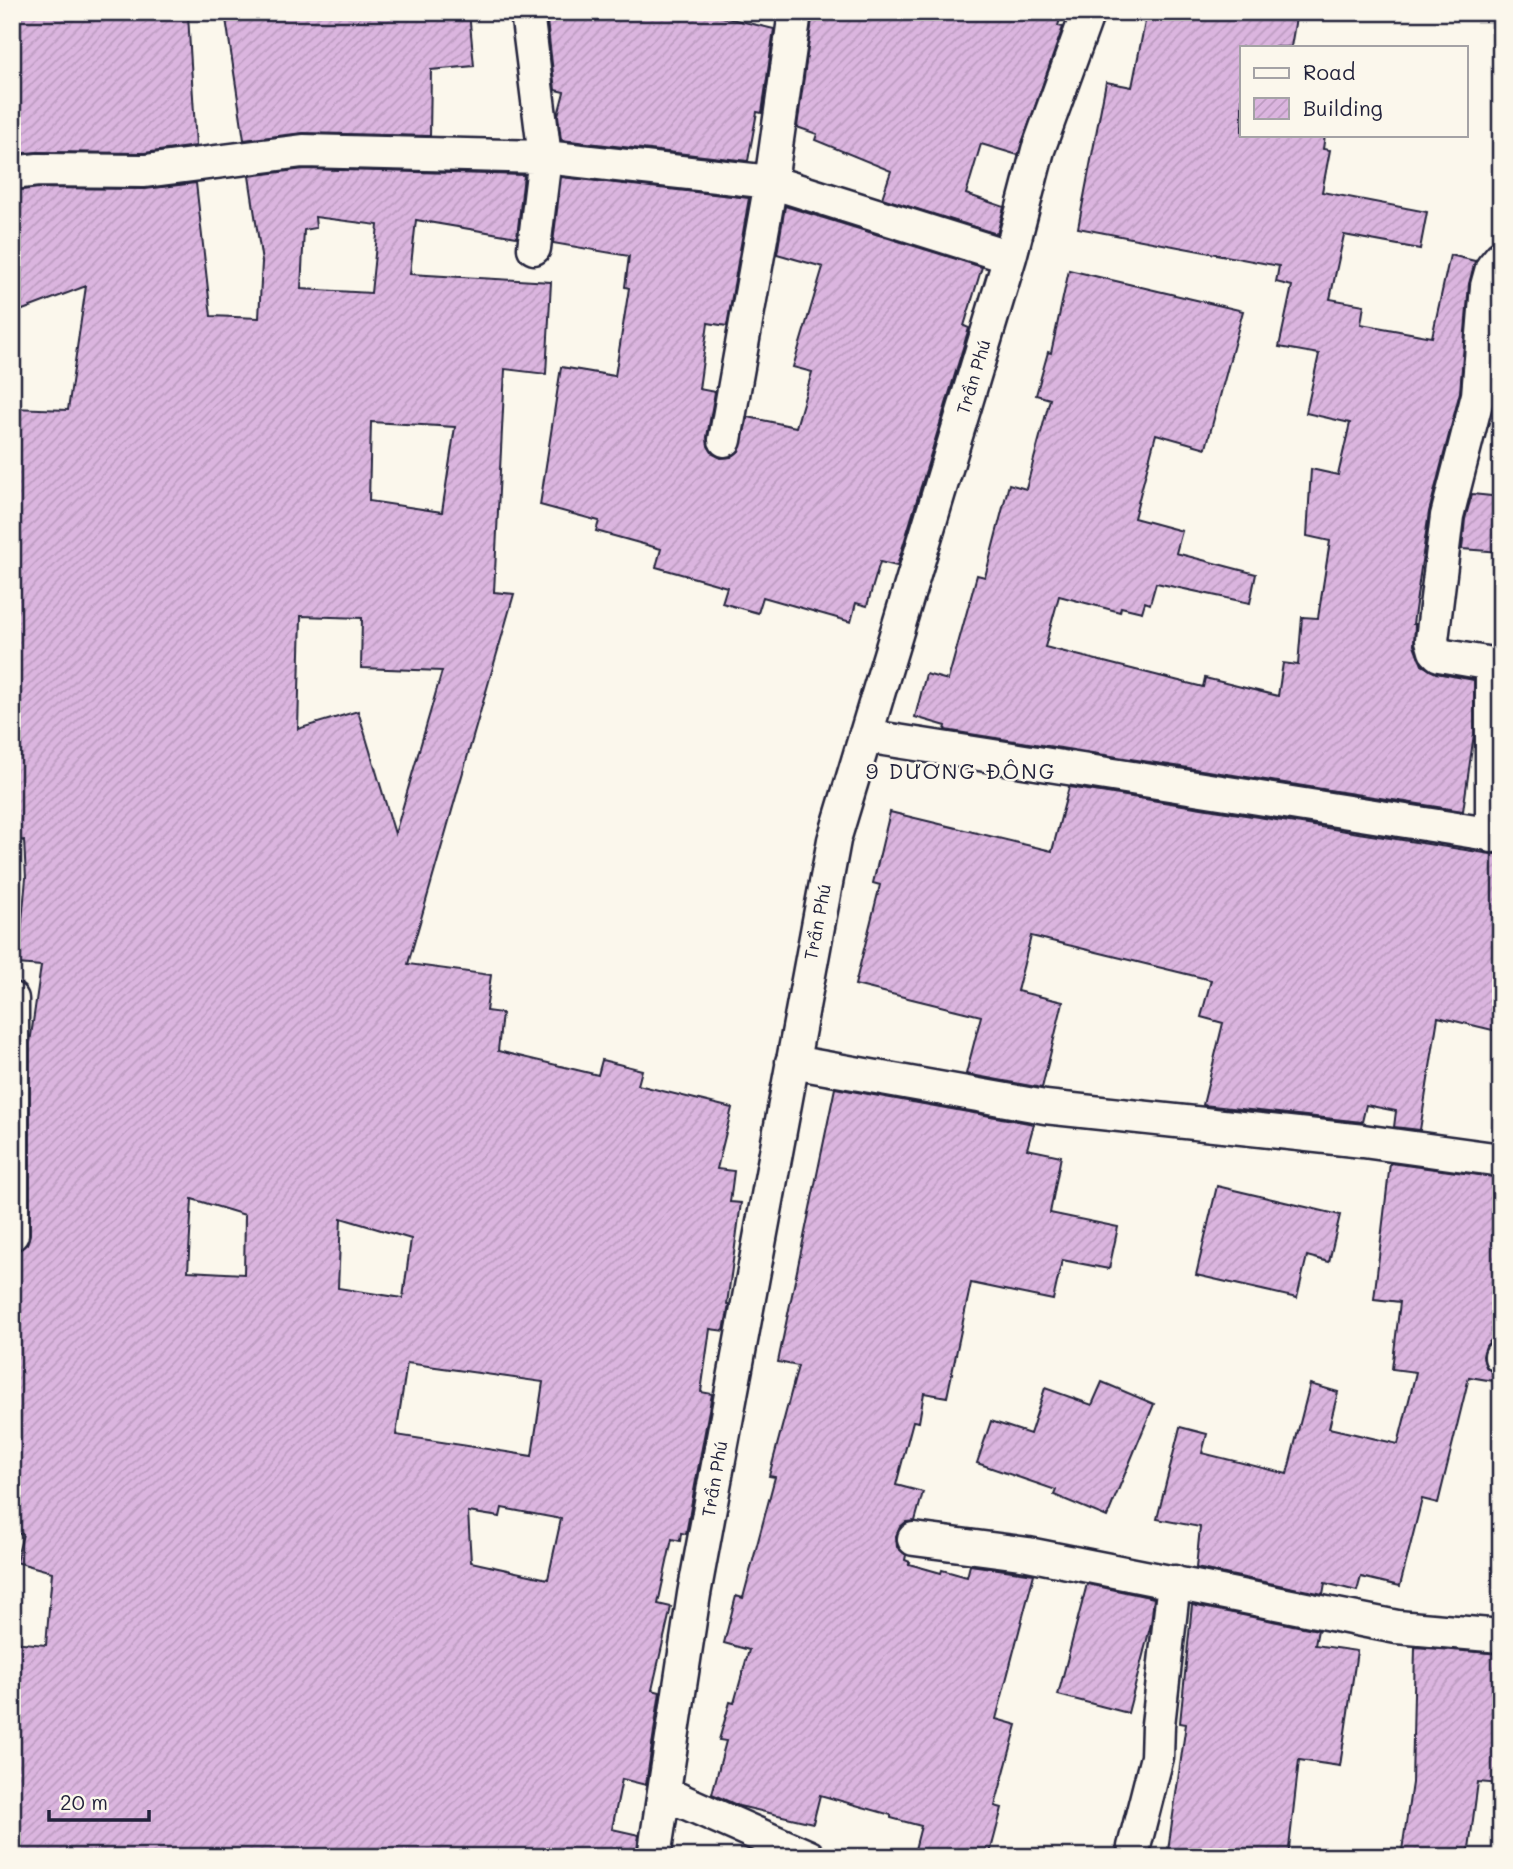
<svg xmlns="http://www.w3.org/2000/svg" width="1513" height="1869" font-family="Mali,sans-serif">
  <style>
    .building { fill: url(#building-hatch); stroke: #22223b; stroke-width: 2; fill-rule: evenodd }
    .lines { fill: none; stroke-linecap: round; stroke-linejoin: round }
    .minor-casing { stroke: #22223b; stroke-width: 37 }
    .minor { stroke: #fbf7ec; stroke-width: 32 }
    .labels { text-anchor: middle; stroke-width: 5; stroke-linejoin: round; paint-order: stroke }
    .street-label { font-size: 18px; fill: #22223b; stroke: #fbf7ec }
    .quarter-label { font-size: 21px; letter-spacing: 2px; fill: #22223b; stroke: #fbf7ec }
  </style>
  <defs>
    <pattern id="building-hatch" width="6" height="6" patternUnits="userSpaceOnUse" patternTransform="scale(1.75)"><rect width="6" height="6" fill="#dbb5df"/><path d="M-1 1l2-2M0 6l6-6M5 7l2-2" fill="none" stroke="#bc9bc0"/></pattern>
  </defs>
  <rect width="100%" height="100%" fill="#fbf7ec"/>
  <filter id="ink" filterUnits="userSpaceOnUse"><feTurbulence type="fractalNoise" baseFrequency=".0143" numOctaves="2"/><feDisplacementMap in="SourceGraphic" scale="14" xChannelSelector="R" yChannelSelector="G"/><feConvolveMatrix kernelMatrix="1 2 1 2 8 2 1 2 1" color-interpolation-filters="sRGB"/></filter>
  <g filter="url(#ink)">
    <path class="building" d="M12,12h165v3h11l8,131 -52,7 -106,-1 -26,2z
      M225,12h244l5,54 -43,4 -1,66 -127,-3 -59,7z
      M546,12h155l73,17 -12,84 -5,-1 -9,49 -187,-21 -3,-25 6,-23 -9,-2z
      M813,12h249l-4,14 5,1 -45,128 -37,-11 -15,50 38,13 -7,27 -115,-36 9,-27 -76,-31 2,-6 -20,-7z
      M1147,12h150l-6,35h-49v88h83l-2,14 7,1 -8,42 105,20 -7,37 -76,-14 -14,64 34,6 -3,19 71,13 18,-82 25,6 -6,23 -9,108 -31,120 -16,112h2l-1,21 8,20 14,8 38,7v54l-11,77 -518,-81 1,-4 -31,-9 11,-43 22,6 29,-105 8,2 24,-93 17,5 24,-90 -14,-4 12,-43 3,1 18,-83 174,41 -37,137 -50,-14 -22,84 48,13 -6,22 80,21 -6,29 -94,-20 -6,21 -5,-2 -3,10 -21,-5 -1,5 -61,-16 -14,51 158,40 2,-9 73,18 5,-33 15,2 4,-48 16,1 12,-77 -23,-5 4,-67 27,6 12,-52 -44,-10 13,-59 -40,-7 13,-61 -16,-4 3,-16 -201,-38 28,-146 26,5z
      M304,169l220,6 -7,62 -101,-17 -6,54 141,8 -5,92 -41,-5 -11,223 20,2 -106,370 83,11 -5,36 16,2 -4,38 100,24 4,-15 40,10 -4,15 94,23 -15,61 17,2 -4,31 11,1 -14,101 2,1 -5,26 -14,-2 -9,63 11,2 -26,140 -5,-1 -1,8 -8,-2 -14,65 13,3 -19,83 8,2 -14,93 -24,-6 -10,50 27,6 -3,22h-624v-215l34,3 6,-73 -36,-10 7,-28 -11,-1v-182l4,-82 1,-18 10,-7 3,-10v-191l11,-77 -23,-2 8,-86 -2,-38 -11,1 -1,-18v-415l56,2 18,-124 -74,28v-123l27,-3 106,1 51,-6 15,133 48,2 3,-56 -13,-86zM315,217l63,8 -7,68 -70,-4 3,-59 12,-2zM371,422l84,5 -13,85 -73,-11zM301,616l61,2 -1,50 81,3 -47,163 -37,-123 -60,18zM192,1199l53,16 -1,59 -56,-3zM341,1218l70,21 -8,59 -65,-10zM407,1363l136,19 -11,74 -136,-21zM502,1508l59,11 -13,60 -77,-17 -3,-50 32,5z
      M561,177l188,21 -22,128 -19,-3 -9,66 16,3 -8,45 1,9 5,8 8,4 10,-1 8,-6 9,-34 48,10 16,-55 -19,-5 30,-100 -46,-13 8,-48 197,61 -18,59 5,2 -72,238 -17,-4 -13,44 -11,-3 -5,19 -88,-25 -5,16 -36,-10 5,-16 -71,-20 5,-18 -65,-18 3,-10 -59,-16 21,-138 54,9 14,-88 -4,-1 4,-31 -76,-13z
      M1472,494l29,3v55l-39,-3 3,-30z
      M1069,787l422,67h10v178l-63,-15 -18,113 -26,-3 2,-16 -30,-6 -4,17 -159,-17 20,-82 -22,-6 10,-37 -180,-44 -14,55 46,11 -21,86 -76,-14 15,-58 -126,-31 25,-100 -7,-2 17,-71 162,39z
      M835,1088l199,36 -7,25 34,7 -11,57 68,14 -9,42 -47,-9 -9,40 -82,-17 -24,114 -23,-4 -5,29 -6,-1 -17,64 27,7 -8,29 -9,1 -6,5 -4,9 1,11 9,8 -1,5 5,2 -1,2 32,9 1,-3 25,7 3,-12 64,9 -38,145 21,6 -22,81 7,2 -13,49h-76l8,-31 -30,-8v-3l-71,-20 -7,28 -74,-17 -27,-12 14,-53 -7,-1 11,-38 4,1 15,-53 -25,-7 12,-47 7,2 32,-121 -6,-1 29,-110 -20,-4z
      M1390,1163l111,15v146l-2,14 -8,2 -5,6 -3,10 3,11 9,7 -1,7 -25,-4 -31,126 -16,-4 -22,87 -39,-9 -4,14 -32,-8 -2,11 -127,-26 4,-41 -43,-8 23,-92 27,7 -5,19 85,21 23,-90 28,8 -9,36 69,16 18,-72 -24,-3 8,-67 -26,-3z
      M1217,1186l123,29 -11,47 -22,-6 -10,42 -101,-23z
      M1102,1382l52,22 -47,113 -53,-22 2,-5 -79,-27 14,-42 39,13 15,-46 47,17z
      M1087,1584l67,14 -3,26 -23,89 -70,-18z
      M1192,1605l126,25 -3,15 42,6 -17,115 -41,-6 -11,97h-121l19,-133 -6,-1z
      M1415,1647l86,7v130l-23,-2 -10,75h-67l11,-74z"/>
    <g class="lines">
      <defs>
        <path id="minor" d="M527,12l18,145 226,25 239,75
          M12,173l26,-3 107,1 158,-20 242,6 -11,91
          M725,440l46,-258 24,-170
          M865,736l636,100
          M1492,836v-172l-53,-9 -4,-4 -3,-11 15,-124 31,-121 9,-109 5,-18 9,-11
          M12,999v235
          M792,1062l253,45 318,34 138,19
          M1501,1357v-1
          M914,1539l114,15 369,73 104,9
          M664,1793l145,64
          M1134,1847l23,-90 1,-32 16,-143
          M654,1857l40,-263 140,-754 176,-583 28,-107 50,-138"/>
      </defs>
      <use href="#minor" class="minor-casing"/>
      <use href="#minor" class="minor"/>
    </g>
  </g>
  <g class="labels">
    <g class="street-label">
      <text transform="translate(974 377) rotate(-73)" y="6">Trần Phú</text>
      <text transform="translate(818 922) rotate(-79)" y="6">Trần Phú</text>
      <text transform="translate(715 1479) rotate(-80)" y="6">Trần Phú</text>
    </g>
    <g class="quarter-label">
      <text x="961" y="779">9 DƯƠNG ĐÔNG</text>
    </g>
  </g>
  <rect width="1513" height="1869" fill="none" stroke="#fbf7ec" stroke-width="42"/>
  <rect x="21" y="21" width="1471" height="1827" fill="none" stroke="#22223b" stroke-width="2.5" filter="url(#ink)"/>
  <rect x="1240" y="46" width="228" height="91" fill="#fbf7ec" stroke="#a4a2a5" stroke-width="2"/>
  <rect x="1254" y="68" width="35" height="10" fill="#fbf7ec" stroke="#a4a2a5" stroke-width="2"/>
  <text x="1303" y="80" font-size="21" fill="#22223b">Road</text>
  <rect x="1254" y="98" width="35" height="21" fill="url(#building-hatch)" stroke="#a4a2a5" stroke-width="2"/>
  <text x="1303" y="116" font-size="21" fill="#22223b">Building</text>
  <path d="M49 1810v10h100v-10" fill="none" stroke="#22223b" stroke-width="3.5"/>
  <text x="60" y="1810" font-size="21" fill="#22223b" stroke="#fbf7ec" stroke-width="5" paint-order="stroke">20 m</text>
</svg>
